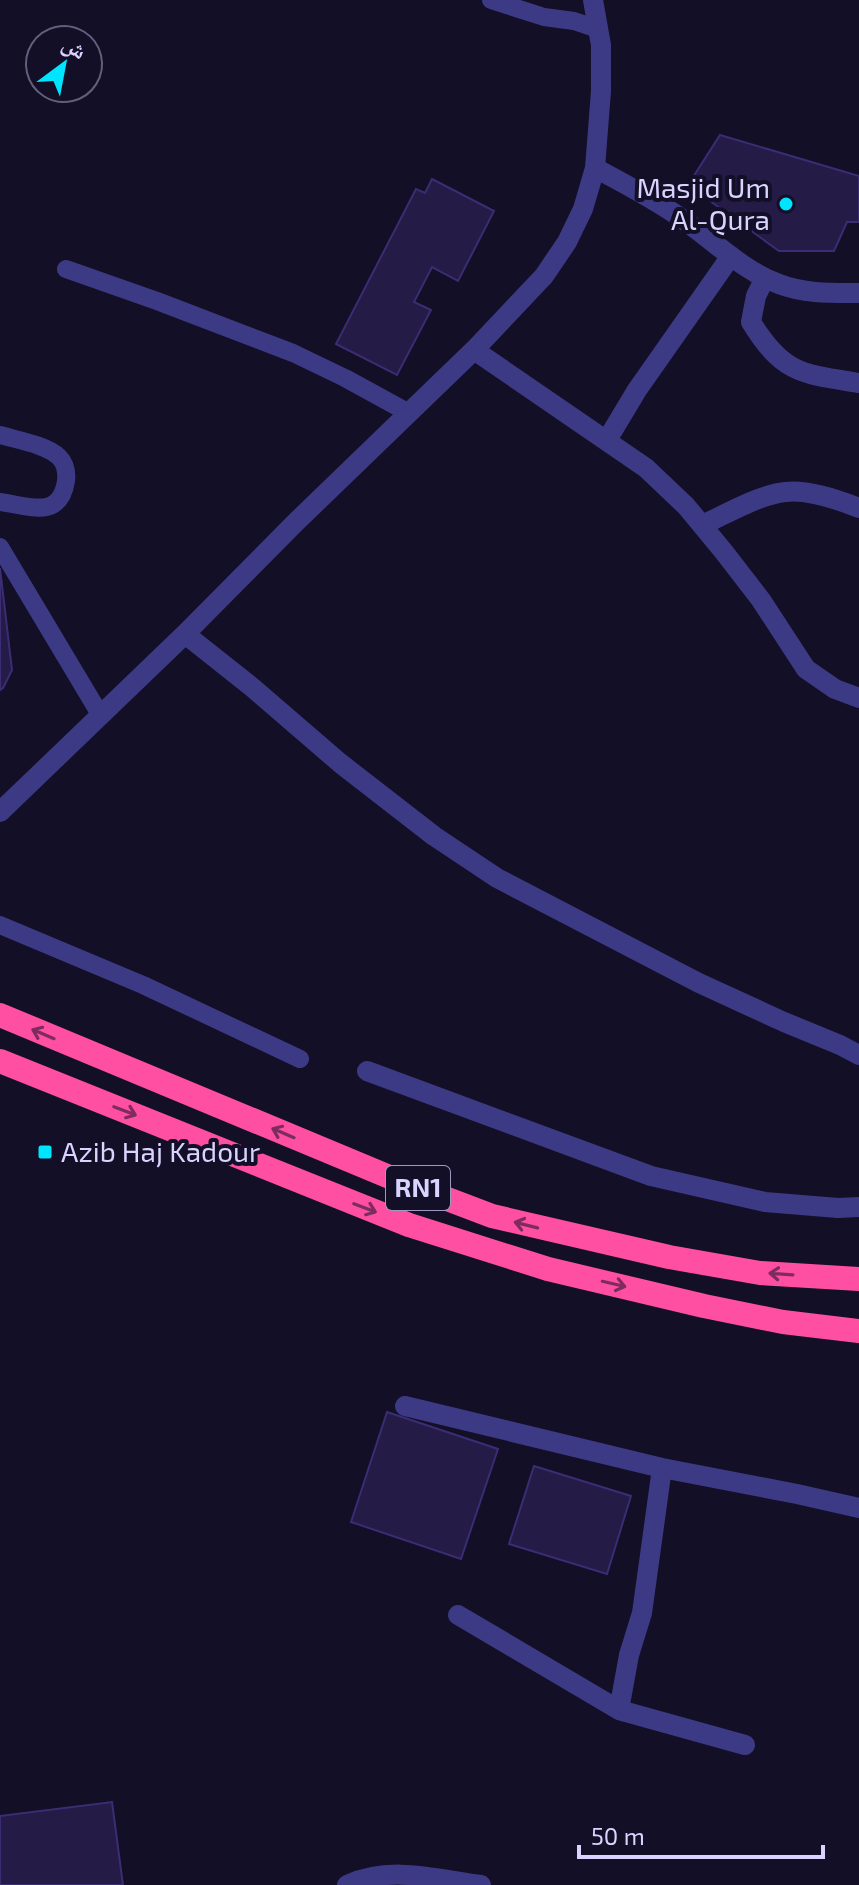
<svg xmlns="http://www.w3.org/2000/svg" width="859" height="1885" font-family="'Exo 2','Noto Naskh Arabic',sans-serif">
  <style>
    .building { fill: #241b47; stroke: #3b2d73; stroke-width: 2 }
    .lines { fill: none; stroke-linecap: round; stroke-linejoin: round }
    .lane { stroke: #3d3a85; stroke-width: 18 }
    .street { stroke: #3d3a85; stroke-width: 20 }
    .highway { stroke: #ff4fa3; stroke-width: 24 }
    .oneway { stroke: #7d2c5e }
    .poi-dot { fill: #00e5ff; stroke: #130f26; stroke-width: 3 }
    .labels { text-anchor: middle; stroke-width: 8; stroke-linejoin: round; paint-order: stroke }
    .shield { fill: #130f26; stroke: #9e99be; stroke-width: 2 }
    .shield-label { font-size: 26px; font-weight: bold; fill: #d9d4ff }
    .poi-label { font-size: 28px; fill: #d9d4ff; stroke: #130f26; text-anchor: end }
  </style>
  <rect width="100%" height="100%" fill="#130f26"/>
  <path class="building" d="M720,135l139,41v46h-12l-13,29h-55l-91,-66z
    M432,179l62,32 -36,70 -26,-14 -18,35 17,8 -34,65 -61,-31 80,-155 9,4z
    M0,568l12,102 -9,18 -3,2z
    M387,1412l111,37 -37,110 -110,-37z
    M534,1466l97,30 -24,78 -98,-30z
    M112,1802l11,83h-123v-69z"/>
  <g class="lines">
    <path class="lane" d="M491,0l53,17 30,4 24,8
      M66,269l91,32 136,52 52,25 64,35
      M0,435c17,5 47,10 59,22 7,7 8,15 7,24 -6,39 -37,25 -66,21
      M0,547l101,169
      M0,925l143,60 157,74"/>
    <path class="street" d="M595,168c30,16 59,31 86,50 32,22 62,53 98,66 26,10 53,9 80,9
      M765,278l-9,18 -5,26c32,52 51,52 108,61
      M474,350l172,118 40,38 38,46 37,48 45,69 29,20 24,9
      M607,440l30,-50 94,-134
      M702,525c25,-11 56,-30 83,-33 22,-3 54,8 74,16
      M185,634l68,54 87,75 94,73 63,42 202,105 85,39 56,23 19,10
      M0,812l185,-178 111,-112 178,-172 70,-74 23,-34 16,-33 12,-41 6,-77v-46l-8,-45
      M367,1071l284,105 114,26 73,6 21,-1
      M405,1406l257,62 135,26 62,14
      M458,1615l161,95 10,-55 13,-42 20,-145
      M619,1710l126,35
      M347,1885c43,-20 89,-6 134,0"/>
    <path class="highway" d="M0,1015l392,163 100,38 177,41 91,16 99,6
      M0,1061l409,164 139,44 156,37 79,16 76,9"/>
  </g>
  <defs><path id="oneway-shaft" d="M-6 0H5M1.5-3L5.5 0L1.5 3" fill="none" stroke-width="1.6" stroke-linecap="round" stroke-linejoin="round" transform="scale(2)"/></defs>
  <g class="oneway">
    <use href="#oneway-shaft" transform="translate(43 1034) rotate(-157)"/>
    <use href="#oneway-shaft" transform="translate(125 1111) rotate(21)"/>
    <use href="#oneway-shaft" transform="translate(283 1133) rotate(-157)"/>
    <use href="#oneway-shaft" transform="translate(365 1208) rotate(21)"/>
    <use href="#oneway-shaft" transform="translate(526 1225) rotate(-166)"/>
    <use href="#oneway-shaft" transform="translate(781 1274) rotate(-176)"/>
    <use href="#oneway-shaft" transform="translate(614 1284) rotate(13)"/>
  </g>
  <g class="poi-dot">
    <circle cx="786" cy="204" r="8"/>
    <rect x="37" y="1144" width="16" height="16" rx="4"/>
  </g>
  <g class="labels">
    <rect class="shield" x="386" y="1166" width="64" height="44" rx="6"/>
    <g class="shield-label">
      <text x="418" y="1197">RN1</text>
    </g>
    <g class="poi-label">
      <text x="770" y="198">Masjid Um<tspan x="770" dy="32">Al-Qura</tspan></text>
      <text x="61" y="1162" text-anchor="start">Azib Haj Kadour</text>
    </g>
  </g>
  <g transform="translate(64 64) rotate(32)"><circle r="38" fill="#130f26" stroke="#625e7d" stroke-width="2"/>
  <path d="M0-6L14 30L0 20L-14 30Z" fill="#00e5ff"/>
  <text y="-12" font-size="22" font-weight="bold" text-anchor="middle" fill="#d9d4ff">ش</text>
  </g>
  <path d="M579 1845v12h244v-12" fill="none" stroke="#d9d4ff" stroke-width="4"/>
  <text x="591" y="1845" font-size="24" fill="#d9d4ff" stroke="#130f26" stroke-width="6" paint-order="stroke">50 m</text>
</svg>
